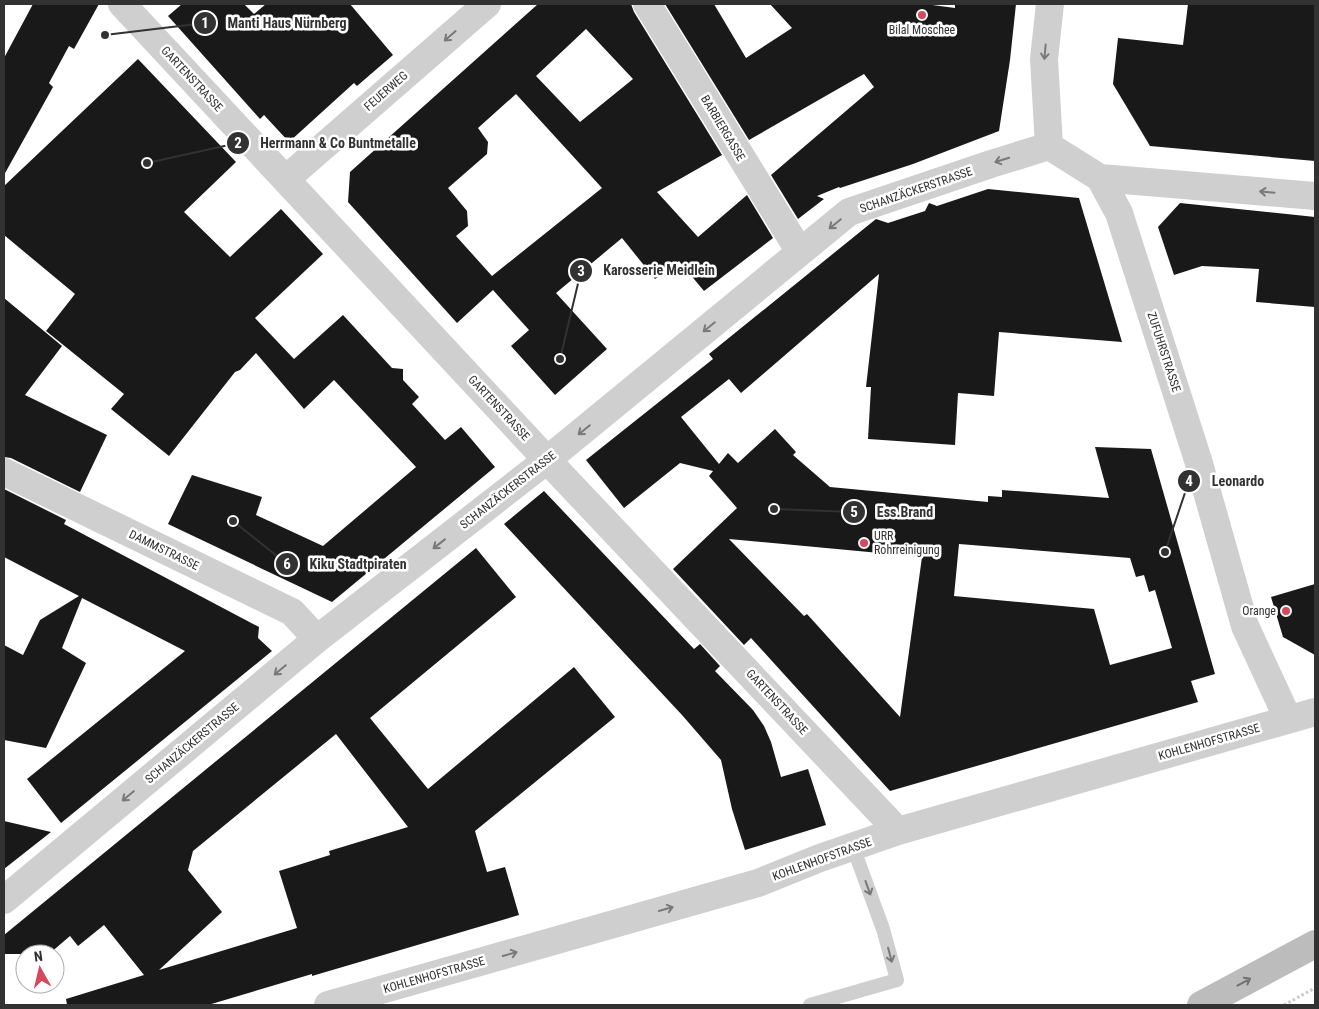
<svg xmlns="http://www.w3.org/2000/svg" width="1319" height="1009" font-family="'Roboto Condensed',sans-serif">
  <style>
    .building { fill: #191919; fill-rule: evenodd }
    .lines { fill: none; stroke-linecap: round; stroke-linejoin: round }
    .path { stroke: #c9c9c9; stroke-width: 3; stroke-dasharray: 2.5 2.5; stroke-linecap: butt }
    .lane { stroke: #cfcfcf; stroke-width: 14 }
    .street { stroke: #cfcfcf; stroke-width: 28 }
    .secondary { stroke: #bcbcbc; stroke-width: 28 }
    .oneway { stroke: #797979 }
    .oneway2 { stroke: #707070 }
    .poi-dot { fill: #d4495d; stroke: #fff; stroke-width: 2 }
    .labels { text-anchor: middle; stroke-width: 5; stroke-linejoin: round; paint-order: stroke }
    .poi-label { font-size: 12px; fill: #323232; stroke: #fff }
    .street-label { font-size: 12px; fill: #323232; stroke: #fff }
    .leader { fill: none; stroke: #323232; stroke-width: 2 }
    .callout-dot { fill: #323232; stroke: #fff; stroke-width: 2 }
    .mark-label { font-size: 15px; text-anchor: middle; font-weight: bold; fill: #fff }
    .callout-label { font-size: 14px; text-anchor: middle; font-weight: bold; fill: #323232; stroke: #fff; stroke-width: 5; stroke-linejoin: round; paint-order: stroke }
  </style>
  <rect width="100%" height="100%" fill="#fff"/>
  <path class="building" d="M33,4h66l-25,45 -5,-3 -20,37 4,4 -49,88v-117z
    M182,4h62l10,10 12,-10h84l43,51 -36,31 -3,-3 -65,59 -25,-27 -4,4 -92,-103z
    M538,4h93l3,8 88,143 -65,37 41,45 49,-42 26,43 -69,53 -25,-30 -24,18 -33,-41 -66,55 51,56 -52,46 -44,-49 18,-16 -36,-40 -36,33 -109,-121 2,-30zM586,29l47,50 -53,43 -44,-46zM516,94l86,94 -110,88 -36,-40 12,-10 -1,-15 -19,-23 39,-34 1,-12 -10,-14z
    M665,4h49l32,54 46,-30 -22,-24h155l30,4v-4h61l-6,56 -11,71 -86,33 -73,24 -1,-1 -22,9 7,3 -26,20 -27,-44 103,-88 -10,-13 -115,66z
    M1188,4h127v157l-165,-15 -37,-62 5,-46 65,7z
    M138,59l98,103 -52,50 46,45 51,-48 42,45 -68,64 39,41 49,-44 49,53 11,1v11l16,17 -7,7 33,36 16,-13 34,40 -163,135 -164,-78 24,-49 70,22 -6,18 67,31 93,-79 -82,-87 -30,29 -48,-56 -16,17 -5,2 -66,84 -58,-47 13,-15 -78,-63 29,-37 -71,-59v-49z
    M988,189l91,9 43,144 -123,-10 -5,64 -36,-3 -3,52 -87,-6 3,-52h-5l13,-113 -138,119 -12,-14 -48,38 38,47 9,-11 10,10 37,-34 21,23 -3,3 37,32 158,15v-6l14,1v-7l107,8 -14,-51 56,2 64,225 -24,7 7,21 -308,89 -139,-153 -7,7 -71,-76 64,-61 -28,-32 4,-5 -33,-8 -56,45 -38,-48 127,-101 -4,-5 167,-135 12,4 37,-12 4,-8 8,3zM729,539l193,18 -22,160 -93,-103 -3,2zM959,544l171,14 6,19 8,-2 5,17 6,-2 17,58 -62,17 -16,-56 -140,-13z
    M1180,203l135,14v90l-59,-5 3,-33 -57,-3 -28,9 -16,-48z
    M4,298l58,48 -37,49 82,40 -27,57 -69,-34 -7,-1z
    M4,489l62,31 -2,4 195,103 -1,11 14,13 -211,172 -34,-44 158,-128 -103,-53 -20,50 24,15 -40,85 -42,-8v-95l19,10 17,-35 39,-24 -75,-39z
    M544,491l150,158 6,-5 20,22 -5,5 38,39 11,16 7,16 10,35 27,-8 18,56 -81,25 -13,-41 -11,-49 -39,-45 -178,-191z
    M476,548l40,49 -146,121 58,71 146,-122 41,50 -140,114 12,41 18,-5 14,48 -207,61v-2l-104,31h-141l-1,-6 78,-24 -40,-50 -26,21 -8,-10 -21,18h-45v-19zM336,734l72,93 -79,24 1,4 -51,16 18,57 -138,42 63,-58 -34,-42 5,-19z
    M1315,584v71l-32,-18 -12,-40z
    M4,821l47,11 -47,37z"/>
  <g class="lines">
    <path class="path" d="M1284,1005l31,-17"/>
    <path class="lane" d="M810,1005l87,-25 -14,-51 -30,-82"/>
    <path class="street" d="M122,4l425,456 351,371
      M647,4l153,248
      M1049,146l51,32 19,35 79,247 47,166 43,93
      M1049,146l-5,-87 6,-55
      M1100,178l215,18
      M286,179l201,-175
      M4,472l288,140 25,27
      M4,900l313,-261 230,-179 302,-248 142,-48 58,-18
      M328,1005l430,-122 62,-25 78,-27 417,-119"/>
    <path class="secondary" d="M1201,1005l114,-61"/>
  </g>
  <defs><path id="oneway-shaft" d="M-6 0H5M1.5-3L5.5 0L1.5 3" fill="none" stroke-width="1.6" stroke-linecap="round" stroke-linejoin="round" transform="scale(1.25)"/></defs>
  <g class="oneway">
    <use href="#oneway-shaft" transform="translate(450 36) rotate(139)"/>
    <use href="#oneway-shaft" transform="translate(1045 52) rotate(95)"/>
    <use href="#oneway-shaft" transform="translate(1002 160) rotate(163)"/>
    <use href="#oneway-shaft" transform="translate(1267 192) rotate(-175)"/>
    <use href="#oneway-shaft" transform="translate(835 224) rotate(141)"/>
    <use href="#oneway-shaft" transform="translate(709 327) rotate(141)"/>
    <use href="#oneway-shaft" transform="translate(584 430) rotate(141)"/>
    <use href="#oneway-shaft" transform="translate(439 544) rotate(142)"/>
    <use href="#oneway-shaft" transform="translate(280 670) rotate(140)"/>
    <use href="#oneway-shaft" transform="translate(128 796) rotate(140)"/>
    <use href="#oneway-shaft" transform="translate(868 888) rotate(70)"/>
    <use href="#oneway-shaft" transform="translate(666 909) rotate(-16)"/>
    <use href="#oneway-shaft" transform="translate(510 954) rotate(-16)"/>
    <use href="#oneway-shaft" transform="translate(890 955) rotate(75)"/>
  </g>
  <use class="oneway2" href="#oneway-shaft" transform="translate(1244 982) rotate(-28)"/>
  <g class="poi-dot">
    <circle cx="922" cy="15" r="5"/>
    <circle cx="864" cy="543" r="5"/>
    <circle cx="1286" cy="611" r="5"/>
  </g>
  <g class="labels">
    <g class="poi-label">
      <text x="922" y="34">Bilal Moschee</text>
      <text x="874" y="540" text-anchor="start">URR<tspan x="874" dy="14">Rohrreinigung</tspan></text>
      <text x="1276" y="615" text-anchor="end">Orange</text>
    </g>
    <g class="street-label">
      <text transform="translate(192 79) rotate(47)" y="4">GARTENSTRASSE</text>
      <text transform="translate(386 91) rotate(-41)" y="4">FEUERWEG</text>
      <text transform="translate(723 128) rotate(59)" y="4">BARBIERGASSE</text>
      <text transform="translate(916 190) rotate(-19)" y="4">SCHANZÄCKERSTRASSE</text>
      <text transform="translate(1164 352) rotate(72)" y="4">ZUFUHRSTRASSE</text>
      <text transform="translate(499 408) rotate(47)" y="4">GARTENSTRASSE</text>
      <text transform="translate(508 490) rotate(-38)" y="4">SCHANZÄCKERSTRASSE</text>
      <text transform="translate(164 550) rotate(26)" y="4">DAMMSTRASSE</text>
      <text transform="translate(777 702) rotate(47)" y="4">GARTENSTRASSE</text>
      <text transform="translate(1209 742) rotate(-16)" y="4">KOHLENHOFSTRASSE</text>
      <text transform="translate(192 743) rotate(-40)" y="4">SCHANZÄCKERSTRASSE</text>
      <text transform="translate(822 859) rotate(-20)" y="4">KOHLENHOFSTRASSE</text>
      <text transform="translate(434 975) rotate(-16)" y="4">KOHLENHOFSTRASSE</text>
    </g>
  </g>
  <path class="leader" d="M105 35L205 23M147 163L238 143M560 359L581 271M1165 552L1189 481M774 509L854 512M233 521L287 564"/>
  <g class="callout-dot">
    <circle cx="105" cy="35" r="5"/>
    <circle cx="147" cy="163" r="5"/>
    <circle cx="560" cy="359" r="5"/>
    <circle cx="1165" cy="552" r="5"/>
    <circle cx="774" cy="509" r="5"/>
    <circle cx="233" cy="521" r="5"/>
    <circle cx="205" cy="23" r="12"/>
    <circle cx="238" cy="143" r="12"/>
    <circle cx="581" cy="271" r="12"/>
    <circle cx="1189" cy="481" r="12"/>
    <circle cx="854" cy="512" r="12"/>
    <circle cx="287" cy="564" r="12"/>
  </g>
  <g class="mark-label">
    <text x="205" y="28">1</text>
    <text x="238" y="148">2</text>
    <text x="581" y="276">3</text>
    <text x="1189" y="486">4</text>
    <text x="854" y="517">5</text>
    <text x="287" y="569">6</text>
  </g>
  <g class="callout-label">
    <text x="287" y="28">Manti Haus Nürnberg</text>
    <text x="338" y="148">Herrmann &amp; Co Buntmetalle</text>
    <text x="659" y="275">Karosserie Meidlein</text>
    <text x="1238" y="486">Leonardo</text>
    <text x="905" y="517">Ess.Brand</text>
    <text x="358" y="569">Kiku Stadtpiraten</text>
  </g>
  <rect width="1319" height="1009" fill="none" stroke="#323232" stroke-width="10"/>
  <g transform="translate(40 969) rotate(352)"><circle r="24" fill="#ffffff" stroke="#adadad"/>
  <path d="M0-4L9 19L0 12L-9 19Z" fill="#d4495d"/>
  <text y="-8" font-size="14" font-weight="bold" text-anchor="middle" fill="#323232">N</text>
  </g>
</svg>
